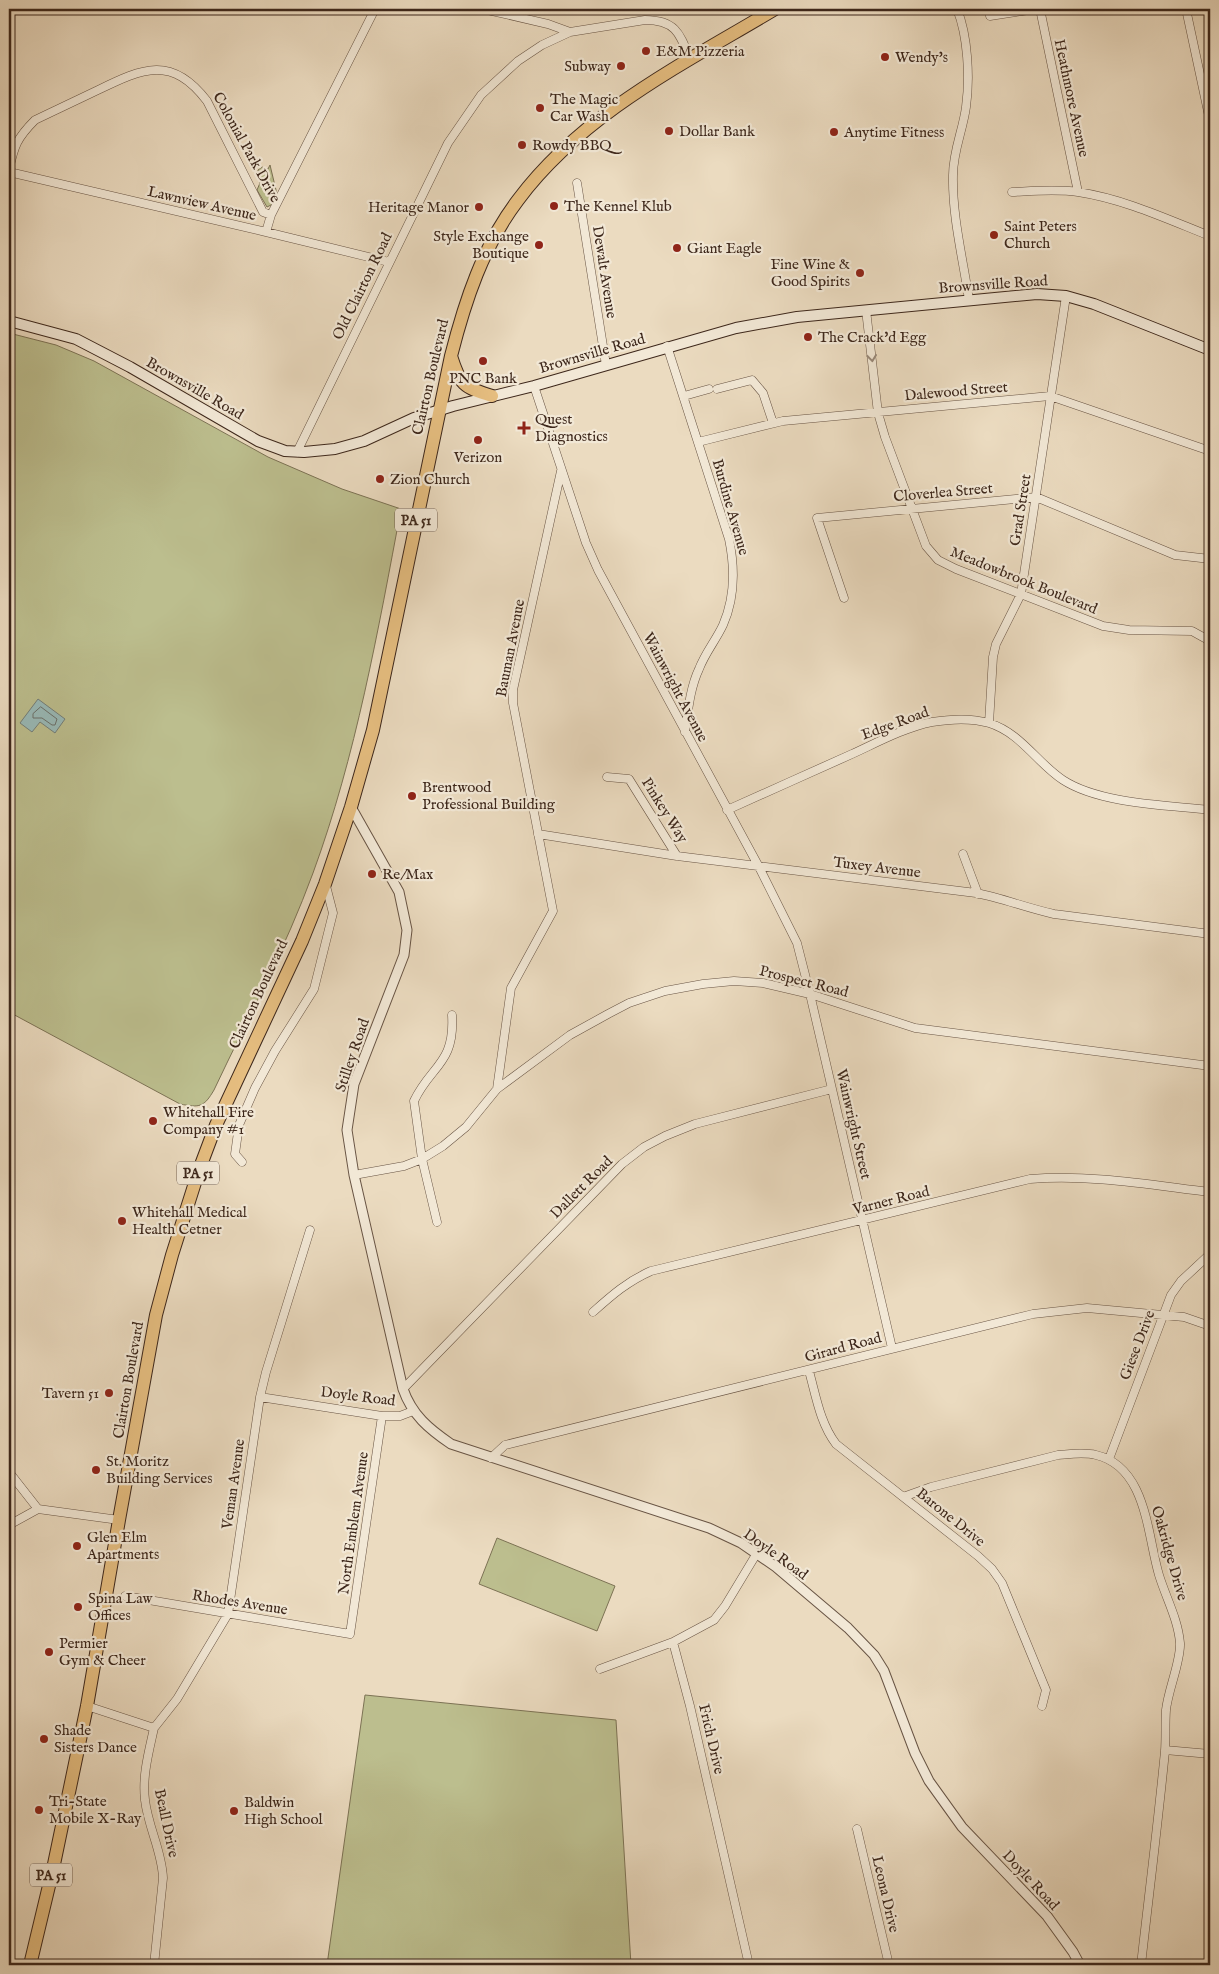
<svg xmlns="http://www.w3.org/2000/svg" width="1219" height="1974" font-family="'IM FELL English',serif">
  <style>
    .green { fill: #bcbe8e; stroke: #7c7254 }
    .water { fill: #99bab8; stroke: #747f79 }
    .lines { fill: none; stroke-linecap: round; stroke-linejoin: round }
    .shore { stroke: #6b706a; stroke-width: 1 }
    .minor-casing { stroke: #685444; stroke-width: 9 }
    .tertiary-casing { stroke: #685444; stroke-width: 11 }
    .secondary-casing { stroke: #3d271b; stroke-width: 12 }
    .trunk-casing { stroke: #3d271b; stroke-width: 14 }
    .minor { stroke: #f2e8d6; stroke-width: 8 }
    .tertiary { stroke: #f2e8d6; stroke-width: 9 }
    .secondary { stroke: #f2e8d6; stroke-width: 10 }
    .trunk { stroke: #e6be80; stroke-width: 12 }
    .oneway { stroke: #988878 }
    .poi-dot { fill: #8f2418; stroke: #f2e8d6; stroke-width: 2 }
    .labels { text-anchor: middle; stroke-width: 4.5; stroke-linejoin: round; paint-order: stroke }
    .shield { fill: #f2e8d6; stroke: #736153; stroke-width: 1 }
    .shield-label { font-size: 14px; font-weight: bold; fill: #3d271b }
    .poi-label { font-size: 15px; fill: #3d271b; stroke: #f2e8d6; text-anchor: start }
    .street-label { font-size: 15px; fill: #3d271b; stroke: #f2e8d6 }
  </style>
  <rect width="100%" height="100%" fill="#ebdbc0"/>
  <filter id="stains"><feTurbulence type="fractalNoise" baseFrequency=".004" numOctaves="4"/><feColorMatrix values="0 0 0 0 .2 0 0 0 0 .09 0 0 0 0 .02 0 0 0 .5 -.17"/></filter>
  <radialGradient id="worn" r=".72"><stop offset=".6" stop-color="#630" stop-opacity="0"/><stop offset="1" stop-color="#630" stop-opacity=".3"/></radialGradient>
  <path class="green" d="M270,165l6,25v10l-3,4 -6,3 -10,-17 3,-7 -2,-13 4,-3 6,2z
    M9,333l47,12 38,16 174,96 74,32 59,20c-23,122 -45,247 -88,364 -27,74 -65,145 -99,217 -10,17 -14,18 -34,14l-171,-92z
    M497,1538l118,48 -18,45 -118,-47z
    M365,1695l251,25 15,245h-304z"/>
  <path class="water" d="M38,699l27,20 -10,14 -15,-11 -8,10 -12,-9z"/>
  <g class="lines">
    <path class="shore" d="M41,707l16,12 -2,6h-3l-10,-7h-9v-4z"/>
    <defs>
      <path id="minor" d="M483,9l65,15 22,8
        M957,9c11,27 13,69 9,98 -3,23 -13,44 -13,68 -1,41 10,84 16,125
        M1040,9l38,183
        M1186,9l24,112
        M990,16l46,-7
        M9,170c5,-24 8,-32 26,-50 21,-10 42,-20 63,-30 45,-22 74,-35 109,11l56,111 8,3
        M9,172l257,60 123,30
        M577,183l29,182
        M1012,192c22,-1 44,-3 66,0 46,7 89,27 132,44
        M266,232l5,-17 104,-206
        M866,310l12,103 7,24 41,109 12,14 18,9 147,57 26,4 63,1 18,10
        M667,346l62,193c6,29 6,59 -6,86 -7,15 -18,28 -24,44 -9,19 -11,42 -14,63
        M534,386l52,157 12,27 161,297 38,76 13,51 82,354
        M717,389l35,-9 11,13 10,30
        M684,396l25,-7
        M698,442l85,-21 267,-25 160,55
        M297,452l151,-309 33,-48 37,-34 24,-16 28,-13 75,-12c31,0 35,14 45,39
        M844,598l-27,-80 219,-21 139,58 35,4
        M989,723l4,-66 3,-13 25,-50 45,-298
        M607,777l22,2 48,77
        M727,810c42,-19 83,-37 125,-56 24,-11 54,-27 80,-32 18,-3 40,-4 57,1 32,10 48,40 74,57 37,24 104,25 147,30
        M538,834l139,22 299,37c26,5 51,15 78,21l156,20
        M963,854l15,40
        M497,1089l14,-101 42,-77 -40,-208v-13l48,-219
        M242,1162l-7,-8 4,-29 16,-37 20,-37 39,-62 19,-76 -7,-27
        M354,1175l50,-9 18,-7 21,-13 23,-19 31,-38 73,-54 38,-21 21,-11 36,-12 38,-7 31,-3 29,2 47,11 105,34 295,38
        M437,1222l-15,-63 -8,-58c17,-36 41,-37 38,-86
        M593,1312c19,-17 35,-31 58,-41l379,-92c60,-5 121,6 180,13
        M809,1371c7,25 11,52 27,73l142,112 14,13 10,14 44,107 -4,16
        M403,1389l219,-225 22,-17 21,-11 30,-12 137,-35
        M260,1397l122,19h18l13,-5
        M491,1458l14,-13 528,-131 54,-6 97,9 26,9
        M1109,1459l62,-164 10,-14 29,-27
        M9,1472l29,37 81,11
        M903,1497l28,-10 127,-32c13,-1 26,-3 38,0 51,12 51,80 63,120 7,23 19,44 21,68 1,18 -12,47 -14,67 -1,14 0,27 -1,41 -7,72 -16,143 -24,214
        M9,1525l29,-16
        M125,1596l225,38 32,-218
        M600,1669l73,-27
        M87,1706l67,22
        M154,1728l23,-29 51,-85 32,-217 6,-25 44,-142
        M1165,1750l45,4
        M857,1829l32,136
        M154,1965l9,-87c-1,-27 -15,-51 -18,-78 -3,-24 4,-49 9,-72
        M749,1965l-59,-259 -17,-64 41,-22 11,-14 32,-53"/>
      <path id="tertiary" d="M351,807l48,85 8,38 -3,25 -50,129 -7,46 7,45 49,214c9,26 26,40 48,55l258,84 32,15 35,24 72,61 26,27 10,16 31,82 14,28 33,46 85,89 26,36 7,13"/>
      <path id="secondary" d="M9,321l67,18 54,28 128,74 27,10 19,1 31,-3 29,-8 50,-23 39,-12 81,-20 202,-58 61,-11 240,-23 29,2 28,8 116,46"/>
      <path id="trunk" d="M451,356c9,29 12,31 41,40
        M30,1965l23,-96 34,-163 32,-186 37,-205 16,-60 27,-85 17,-45 86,-184 23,-57 26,-77 22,-77 78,-374c14,-55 32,-110 67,-156 65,-87 165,-136 257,-191"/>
    </defs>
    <use href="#minor" class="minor-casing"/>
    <use href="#tertiary" class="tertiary-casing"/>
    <use href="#secondary" class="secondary-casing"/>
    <use href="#trunk" class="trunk-casing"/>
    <use href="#minor" class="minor"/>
    <use href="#tertiary" class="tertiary"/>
    <use href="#secondary" class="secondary"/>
    <use href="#trunk" class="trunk"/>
  </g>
  <defs><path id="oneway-chevron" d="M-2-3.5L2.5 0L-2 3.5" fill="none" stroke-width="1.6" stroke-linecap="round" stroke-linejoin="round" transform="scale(1.25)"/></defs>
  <use class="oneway" href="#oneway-chevron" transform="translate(872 358) rotate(83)"/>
  <g class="poi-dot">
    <circle cx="646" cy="51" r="5"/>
    <circle cx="885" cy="57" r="5"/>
    <circle cx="621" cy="66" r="5"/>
    <circle cx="540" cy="108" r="5"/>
    <circle cx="669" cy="131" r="5"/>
    <circle cx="834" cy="132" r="5"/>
    <circle cx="522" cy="145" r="5"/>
    <circle cx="554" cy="206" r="5"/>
    <circle cx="479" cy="207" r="5"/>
    <circle cx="994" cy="235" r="5"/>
    <circle cx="539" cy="245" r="5"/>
    <circle cx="677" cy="248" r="5"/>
    <circle cx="860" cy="273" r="5"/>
    <circle cx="808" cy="337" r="5"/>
    <circle cx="483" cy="361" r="5"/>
    <path d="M521.5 420.5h5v5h5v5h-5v5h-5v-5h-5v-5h5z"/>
    <circle cx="478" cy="440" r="5"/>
    <circle cx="380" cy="479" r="5"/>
    <circle cx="412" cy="796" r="5"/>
    <circle cx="372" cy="874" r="5"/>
    <circle cx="153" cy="1121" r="5"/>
    <circle cx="122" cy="1221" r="5"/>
    <circle cx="109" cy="1393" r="5"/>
    <circle cx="96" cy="1470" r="5"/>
    <circle cx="77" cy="1546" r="5"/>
    <circle cx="78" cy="1607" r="5"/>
    <circle cx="49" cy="1652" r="5"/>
    <circle cx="44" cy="1739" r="5"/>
    <circle cx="39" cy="1810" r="5"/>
    <circle cx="234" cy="1811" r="5"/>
  </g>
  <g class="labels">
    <g class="shield">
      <rect x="395" y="508.5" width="42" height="23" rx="4"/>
      <rect x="177" y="1161.5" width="42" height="23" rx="4"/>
      <rect x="30" y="1863.5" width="42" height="23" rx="4"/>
    </g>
    <g class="shield-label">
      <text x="416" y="525">PA 51</text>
      <text x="198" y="1178">PA 51</text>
      <text x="51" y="1880">PA 51</text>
    </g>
    <g class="poi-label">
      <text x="656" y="56">E&amp;M Pizzeria</text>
      <text x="895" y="62">Wendy's</text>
      <text x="611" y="71" text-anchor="end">Subway</text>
      <text x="550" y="104">The Magic<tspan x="550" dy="17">Car Wash</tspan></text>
      <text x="679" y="136">Dollar Bank</text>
      <text x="844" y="137">Anytime Fitness</text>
      <text x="532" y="150">Rowdy BBQ</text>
      <text x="564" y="211">The Kennel Klub</text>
      <text x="469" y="212" text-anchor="end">Heritage Manor</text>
      <text x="1004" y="231">Saint Peters<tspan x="1004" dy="17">Church</tspan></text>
      <text x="529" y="241" text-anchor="end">Style Exchange<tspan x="529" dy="17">Boutique</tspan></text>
      <text x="687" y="253">Giant Eagle</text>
      <text x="850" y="269" text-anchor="end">Fine Wine &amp;<tspan x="850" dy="17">Good Spirits</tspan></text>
      <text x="818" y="342">The Crack'd Egg</text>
      <text x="483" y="383" text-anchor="middle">PNC Bank</text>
      <text x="535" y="424">Quest<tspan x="535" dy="17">Diagnostics</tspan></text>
      <text x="478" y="462" text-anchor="middle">Verizon</text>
      <text x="390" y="484">Zion Church</text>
      <text x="422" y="792">Brentwood<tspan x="422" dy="17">Professional Building</tspan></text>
      <text x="382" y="879">Re/Max</text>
      <text x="163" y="1117">Whitehall Fire<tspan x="163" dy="17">Company #1</tspan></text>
      <text x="132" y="1217">Whitehall Medical<tspan x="132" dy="17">Health Cetner</tspan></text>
      <text x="99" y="1398" text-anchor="end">Tavern 51</text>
      <text x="106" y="1466">St. Moritz<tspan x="106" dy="17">Building Services</tspan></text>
      <text x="87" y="1542">Glen Elm<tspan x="87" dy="17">Apartments</tspan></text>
      <text x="88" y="1603">Spina Law<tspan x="88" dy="17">Offices</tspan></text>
      <text x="59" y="1648">Permier<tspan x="59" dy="17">Gym &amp; Cheer</tspan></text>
      <text x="54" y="1735">Shade<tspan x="54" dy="17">Sisters Dance</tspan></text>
      <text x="49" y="1806">Tri-State<tspan x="49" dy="17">Mobile X-Ray</tspan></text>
      <text x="244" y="1807">Baldwin<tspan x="244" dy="17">High School</tspan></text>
    </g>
    <g class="street-label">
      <text transform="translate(1072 98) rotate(78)" y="5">Heathmore Avenue</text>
      <text transform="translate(247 147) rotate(61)" y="5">Colonial Park Drive</text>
      <text transform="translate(202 203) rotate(13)" y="5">Lawnview Avenue</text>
      <text transform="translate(605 272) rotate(81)" y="5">Dewalt Avenue</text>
      <text transform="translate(993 284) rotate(-4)" y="5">Brownsville Road</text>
      <text transform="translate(362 286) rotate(-64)" y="5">Old Clairton Road</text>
      <text transform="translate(592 353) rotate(-16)" y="5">Brownsville Road</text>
      <text transform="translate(430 377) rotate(-77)" y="5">Clairton Boulevard</text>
      <text transform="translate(195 388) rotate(30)" y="5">Brownsville Road</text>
      <text transform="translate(956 391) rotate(-5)" y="5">Dalewood Street</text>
      <text transform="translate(943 492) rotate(-5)" y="5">Cloverlea Street</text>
      <text transform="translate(731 507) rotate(74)" y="5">Burdine Avenue</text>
      <text transform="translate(1020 510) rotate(-81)" y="5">Grad Street</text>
      <text transform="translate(1024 580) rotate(22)" y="5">Meadowbrook Boulevard</text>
      <text transform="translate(510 648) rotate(-79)" y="5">Bauman Avenue</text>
      <text transform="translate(676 687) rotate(62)" y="5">Wainwright Avenue</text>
      <text transform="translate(895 723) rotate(-20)" y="5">Edge Road</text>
      <text transform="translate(665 810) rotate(58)" y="5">Pinkey Way</text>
      <text transform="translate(877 867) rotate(7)" y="5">Tuxey Avenue</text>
      <text transform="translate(804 981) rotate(14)" y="5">Prospect Road</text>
      <text transform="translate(258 994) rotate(-65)" y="5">Clairton Boulevard</text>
      <text transform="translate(352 1055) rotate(-71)" y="5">Stilley Road</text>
      <text transform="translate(854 1124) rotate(77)" y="5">Wainwright Street</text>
      <text transform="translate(581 1187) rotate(-45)" y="5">Dallett Road</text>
      <text transform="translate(891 1200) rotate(-14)" y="5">Varner Road</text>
      <text transform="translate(1137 1345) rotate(-69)" y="5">Giese Drive</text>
      <text transform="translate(843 1347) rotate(-15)" y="5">Girard Road</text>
      <text transform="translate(128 1380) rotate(-80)" y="5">Clairton Boulevard</text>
      <text transform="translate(358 1396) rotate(7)" y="5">Doyle Road</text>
      <text transform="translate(233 1484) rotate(-82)" y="5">Veman Avenue</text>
      <text transform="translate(951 1517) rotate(39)" y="5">Barone Drive</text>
      <text transform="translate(353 1523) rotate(-82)" y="5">North Emblem Avenue</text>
      <text transform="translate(1170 1553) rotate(74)" y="5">Oakridge Drive</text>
      <text transform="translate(776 1554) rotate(36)" y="5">Doyle Road</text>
      <text transform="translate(240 1602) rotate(9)" y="5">Rhodes Avenue</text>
      <text transform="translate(712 1739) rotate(77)" y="5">Frich Drive</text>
      <text transform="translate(167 1823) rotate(78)" y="5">Beall Drive</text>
      <text transform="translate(1031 1880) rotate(47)" y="5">Doyle Road</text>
      <text transform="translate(886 1894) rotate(77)" y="5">Leona Drive</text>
    </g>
  </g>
  <rect width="1219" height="1974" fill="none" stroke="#ebdbc0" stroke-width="30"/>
  <rect x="10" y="10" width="1199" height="1954" fill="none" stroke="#3d271b" stroke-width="2.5"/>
  <rect x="15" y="15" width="1189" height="1944" fill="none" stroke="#3d271b"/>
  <rect width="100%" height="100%" filter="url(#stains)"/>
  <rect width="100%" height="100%" fill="url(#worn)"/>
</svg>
